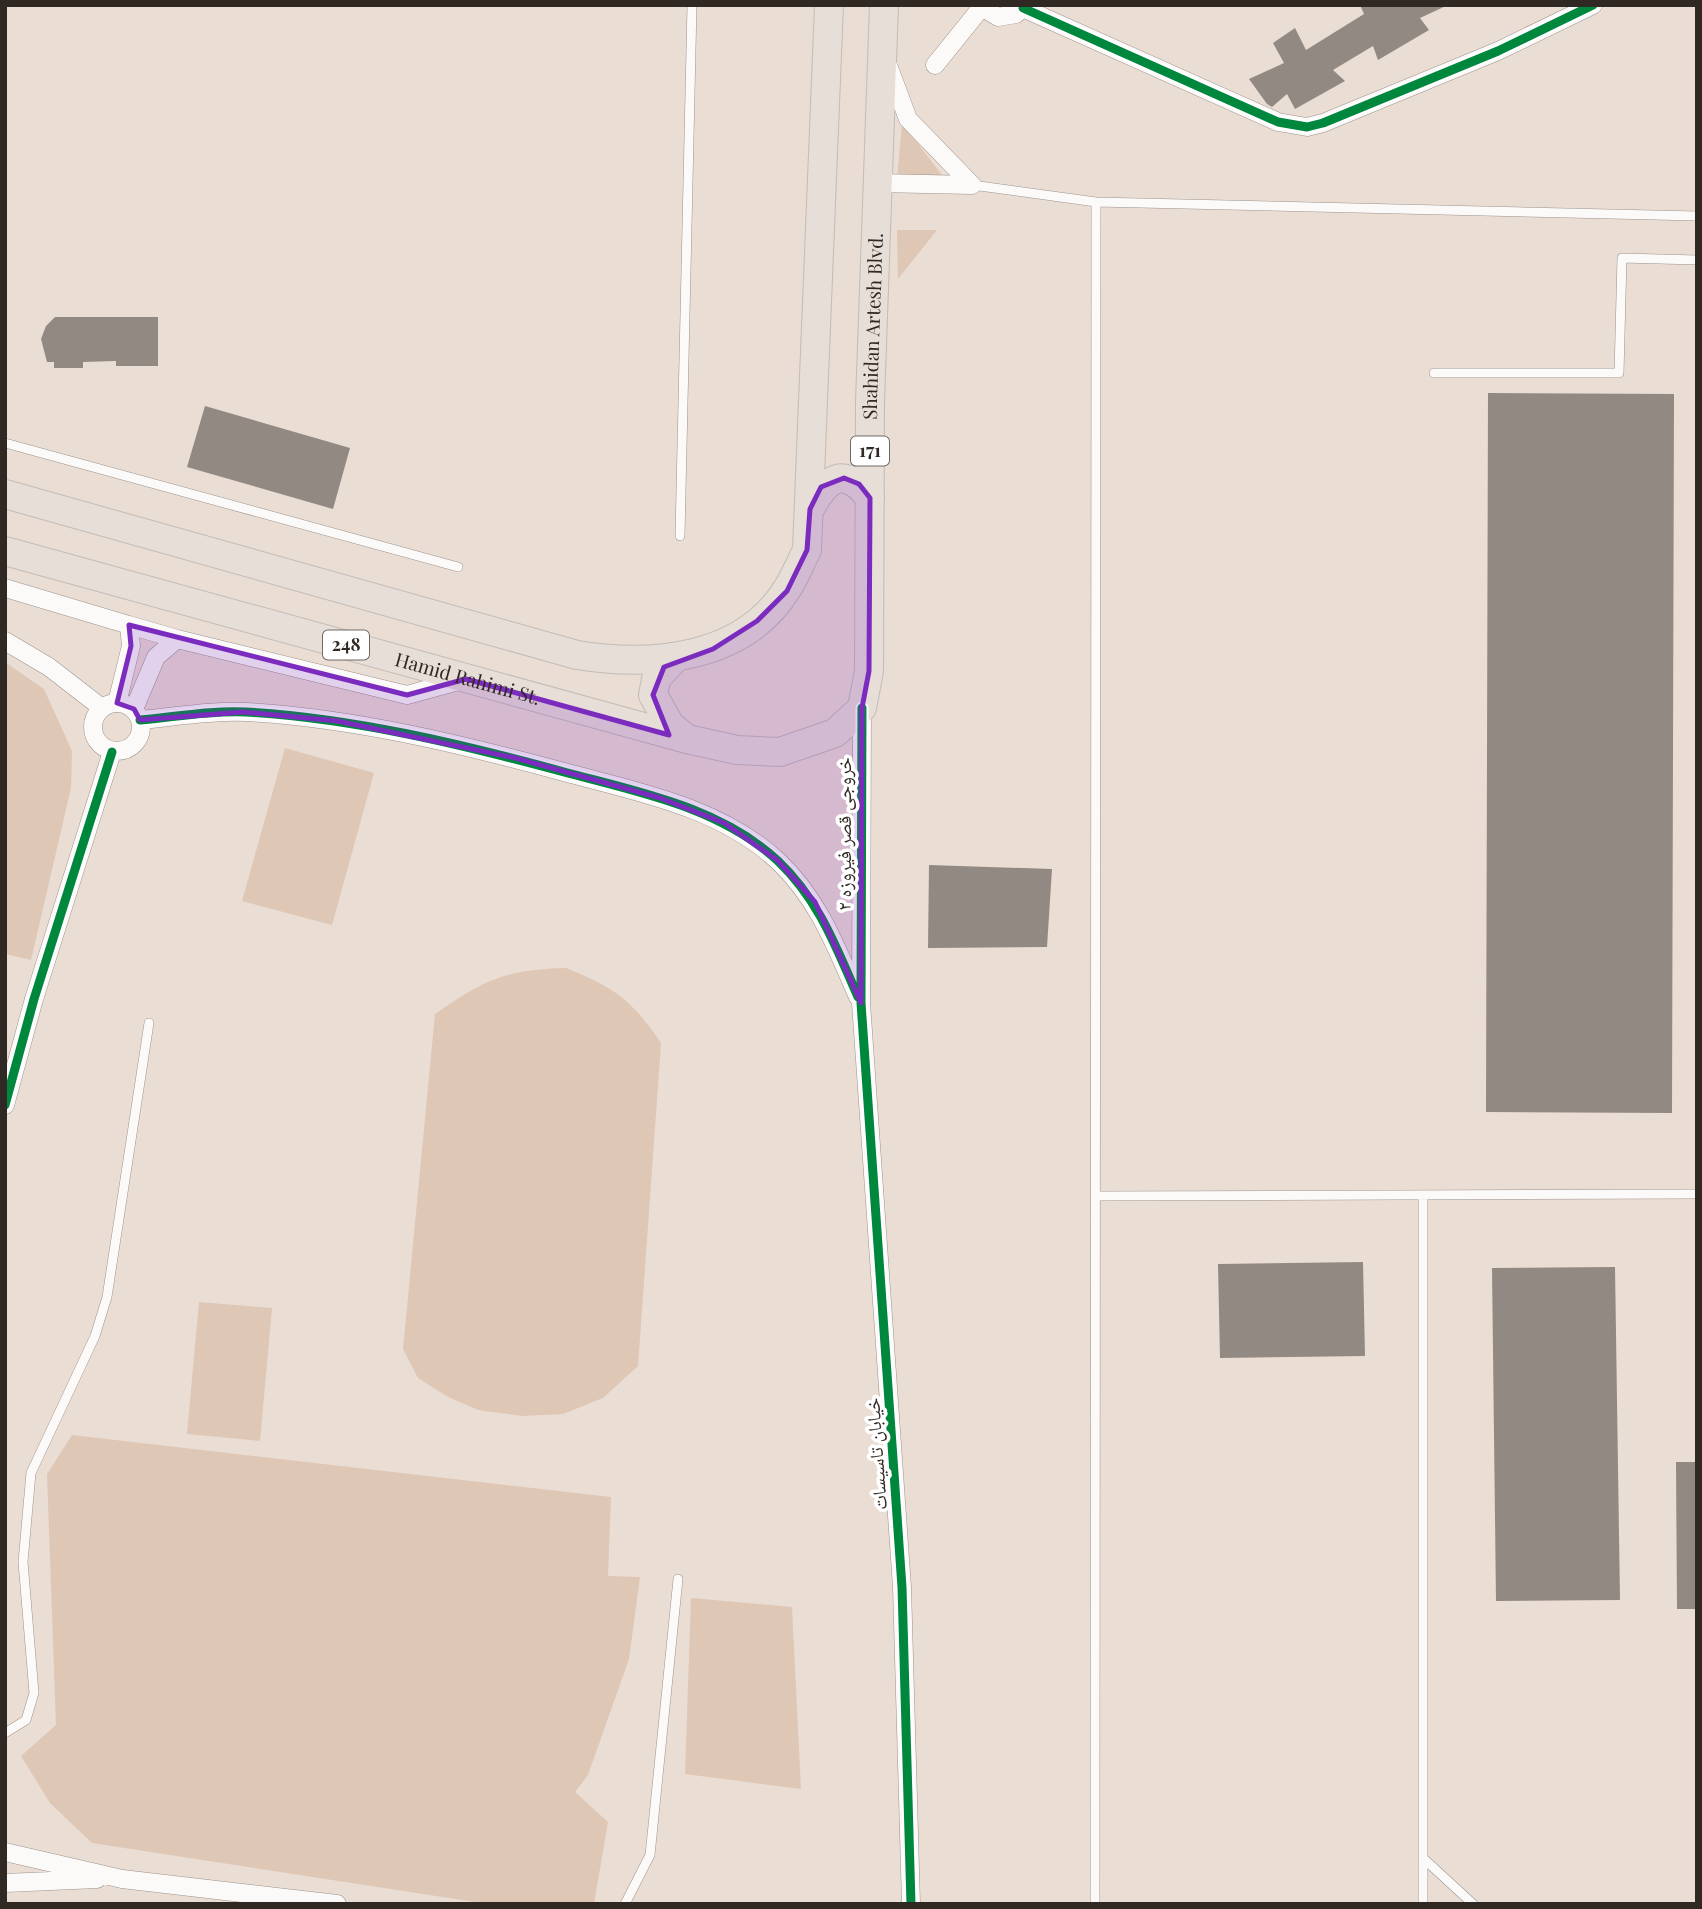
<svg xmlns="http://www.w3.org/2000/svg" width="1702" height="1909" font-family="'Playfair Display','Noto Naskh Arabic',serif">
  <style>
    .green { fill: #dec7b5 }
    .building { fill: #928982 }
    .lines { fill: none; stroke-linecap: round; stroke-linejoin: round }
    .service-casing { stroke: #9c938c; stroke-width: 10 }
    .minor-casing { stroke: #9c938c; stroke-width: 19 }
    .primary-casing { stroke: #c3bcb7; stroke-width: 30 }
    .service { stroke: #fcfaf9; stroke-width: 9 }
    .minor { stroke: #fcfaf9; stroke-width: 18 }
    .primary { stroke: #e6ded7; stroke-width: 28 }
    .cycleway-casing { stroke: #fff; stroke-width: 13 }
    .cycleway { stroke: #00873e; stroke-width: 9 }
    .marked { fill: #7b2cbf; fill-opacity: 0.2; stroke: #7b2cbf; stroke-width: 5; stroke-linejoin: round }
    .labels { text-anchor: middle; stroke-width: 7; stroke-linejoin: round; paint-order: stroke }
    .shield { fill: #fff; stroke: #6e6864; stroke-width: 2 }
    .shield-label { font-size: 18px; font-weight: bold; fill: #302822 }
    .street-label { font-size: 19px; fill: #302822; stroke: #fff }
  </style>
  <rect width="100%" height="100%" fill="#eaddd4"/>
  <path class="green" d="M902,123l43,56h-48z
    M897,230h40l-39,49z
    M5,662l39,27 28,62 -1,37 -40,172 -26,-6z
    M285,748l89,25 -42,152 -90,-24z
    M566,968c49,20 65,31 95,75l-23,323 -35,32 -40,16 -41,2 -44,-6 -30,-13 -30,-19 -15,-29 32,-335c50,-35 70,-44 131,-46z
    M199,1302l73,6 -12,133 -73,-7z
    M72,1435l539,62 -3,79 32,1 -11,82 -41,116 -13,17 33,30 -14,82h-106l-396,-61 -42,-40 -29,-47 35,-31 -9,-251z
    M691,1598l101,9 9,182 -116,-15z"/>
  <path class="building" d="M1360,5h88l-28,13 9,12 -51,30 -5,-14 -40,24 12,11 -50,28 -8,-15 -15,13 -5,-3 -18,-25 35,-16 -11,-20 22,-15 11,22 58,-36z
    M55,317h103v49h-42v-5l-33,1v6h-29v-6h-7l-6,-23 5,-13z
    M1488,393l186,1 -2,719 -186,-1z
    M205,406l145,42 -17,61 -146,-42z
    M929,865l123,4 -5,78 -119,1z
    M1363,1262l2,94 -145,2 -2,-94z
    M1615,1267l5,333 -124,1 -4,-333z
    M1676,1462h21v147h-20z"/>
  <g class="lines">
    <defs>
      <path id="service" d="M972,185l124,17 601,14
        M1434,373h185l3,-115 75,2
        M5,443l453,124
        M680,536l12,-531
        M1096,1196l601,-2
        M5,1733l21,-13 8,-27 -11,-131 8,-89 64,-137 12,-39 42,-274
        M1423,1858l50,46
        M625,1904l25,-49 28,-276
        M1095,1904l1,-1702
        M1423,1904v-709"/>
      <path id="minor" d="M979,5l19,12 18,-3 9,-9
        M1023,8l255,114 29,5 16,-4 175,-72 95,-46
        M935,65l46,-57
        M889,68l19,51 64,66
        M878,183l94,2
        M5,588l124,37 2,21 -14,57
        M129,625l48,14
        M5,641l44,26 53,41
        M93 727a24 24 0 1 1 48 0a24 24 0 1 1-48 0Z
        M862,708l-1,295 41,584 9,317
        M134,709l22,-52 21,-18 230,56 55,-15
        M140,720c35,-3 72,-10 106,-8 107,6 215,32 318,60 74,20 156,35 214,89 41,39 58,86 80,136
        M5,1105l29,-106 78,-247
        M5,1852l117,27 215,25
        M5,1883l92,-4"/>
      <g id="primary">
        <path d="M5,494l572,161c74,12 166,5 210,-66 8,-12 13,-26 20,-39l22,-545"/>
        <path d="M810,509c17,-32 34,-44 60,-11"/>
        <path id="s1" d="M5,551l682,188 50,11 43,2 55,-19 27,-25 7,-37 1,-269 14,-397"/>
        <path d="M675,658l-19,21 -3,16 17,30 17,14"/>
      </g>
    </defs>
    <use href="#service" class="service-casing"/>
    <use href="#minor" class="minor-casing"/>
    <use href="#primary" class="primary-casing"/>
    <use href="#service" class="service"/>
    <use href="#minor" class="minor"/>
    <use href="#primary" class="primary"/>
    <defs>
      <path id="cycleway" d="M1023,8l255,114 29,5 16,-4 175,-72 95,-46
        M862,708l-1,295 41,584 9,317
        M140,720c35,-3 72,-10 106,-8 107,6 215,32 318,60 74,20 156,35 214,89 41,39 58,86 80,136
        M5,1105l29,-106 78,-247"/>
    </defs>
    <use href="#cycleway" class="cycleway-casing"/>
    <use href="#cycleway" class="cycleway"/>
  </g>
  <path class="marked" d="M844,478l15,6 11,14 -1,173 -7,37 -1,295 -46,-101 -38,-42 -53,-37 -64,-25 -145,-40 -178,-37 -94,-9 -103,8 -6,-11 -17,-6 14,-57 -2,-21 278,70 59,-16 203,56 -16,-40 11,-28 49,-18 44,-28 30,-30 20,-41 3,-41 11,-22z"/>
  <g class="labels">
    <g class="shield">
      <rect x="851" y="436.5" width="38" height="29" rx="5"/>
      <rect x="323" y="630.5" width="46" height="29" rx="5"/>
    </g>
    <g class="shield-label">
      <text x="870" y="457">171</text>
      <text x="346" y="651">248</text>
    </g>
    <g class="street-label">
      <text dy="7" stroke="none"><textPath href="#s1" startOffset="1279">Shahidan Artesh Blvd.</textPath></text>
      <text dy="7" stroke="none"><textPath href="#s1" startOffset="480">Hamid Rahimi St.</textPath></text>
      <text transform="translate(844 834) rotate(-90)" y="7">خروجی قصر فیروزه ۲</text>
      <text transform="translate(876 1454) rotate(-94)" y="7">خیابان تاسیسات</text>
    </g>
  </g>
  <rect width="1702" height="1909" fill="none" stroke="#302822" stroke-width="14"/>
</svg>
